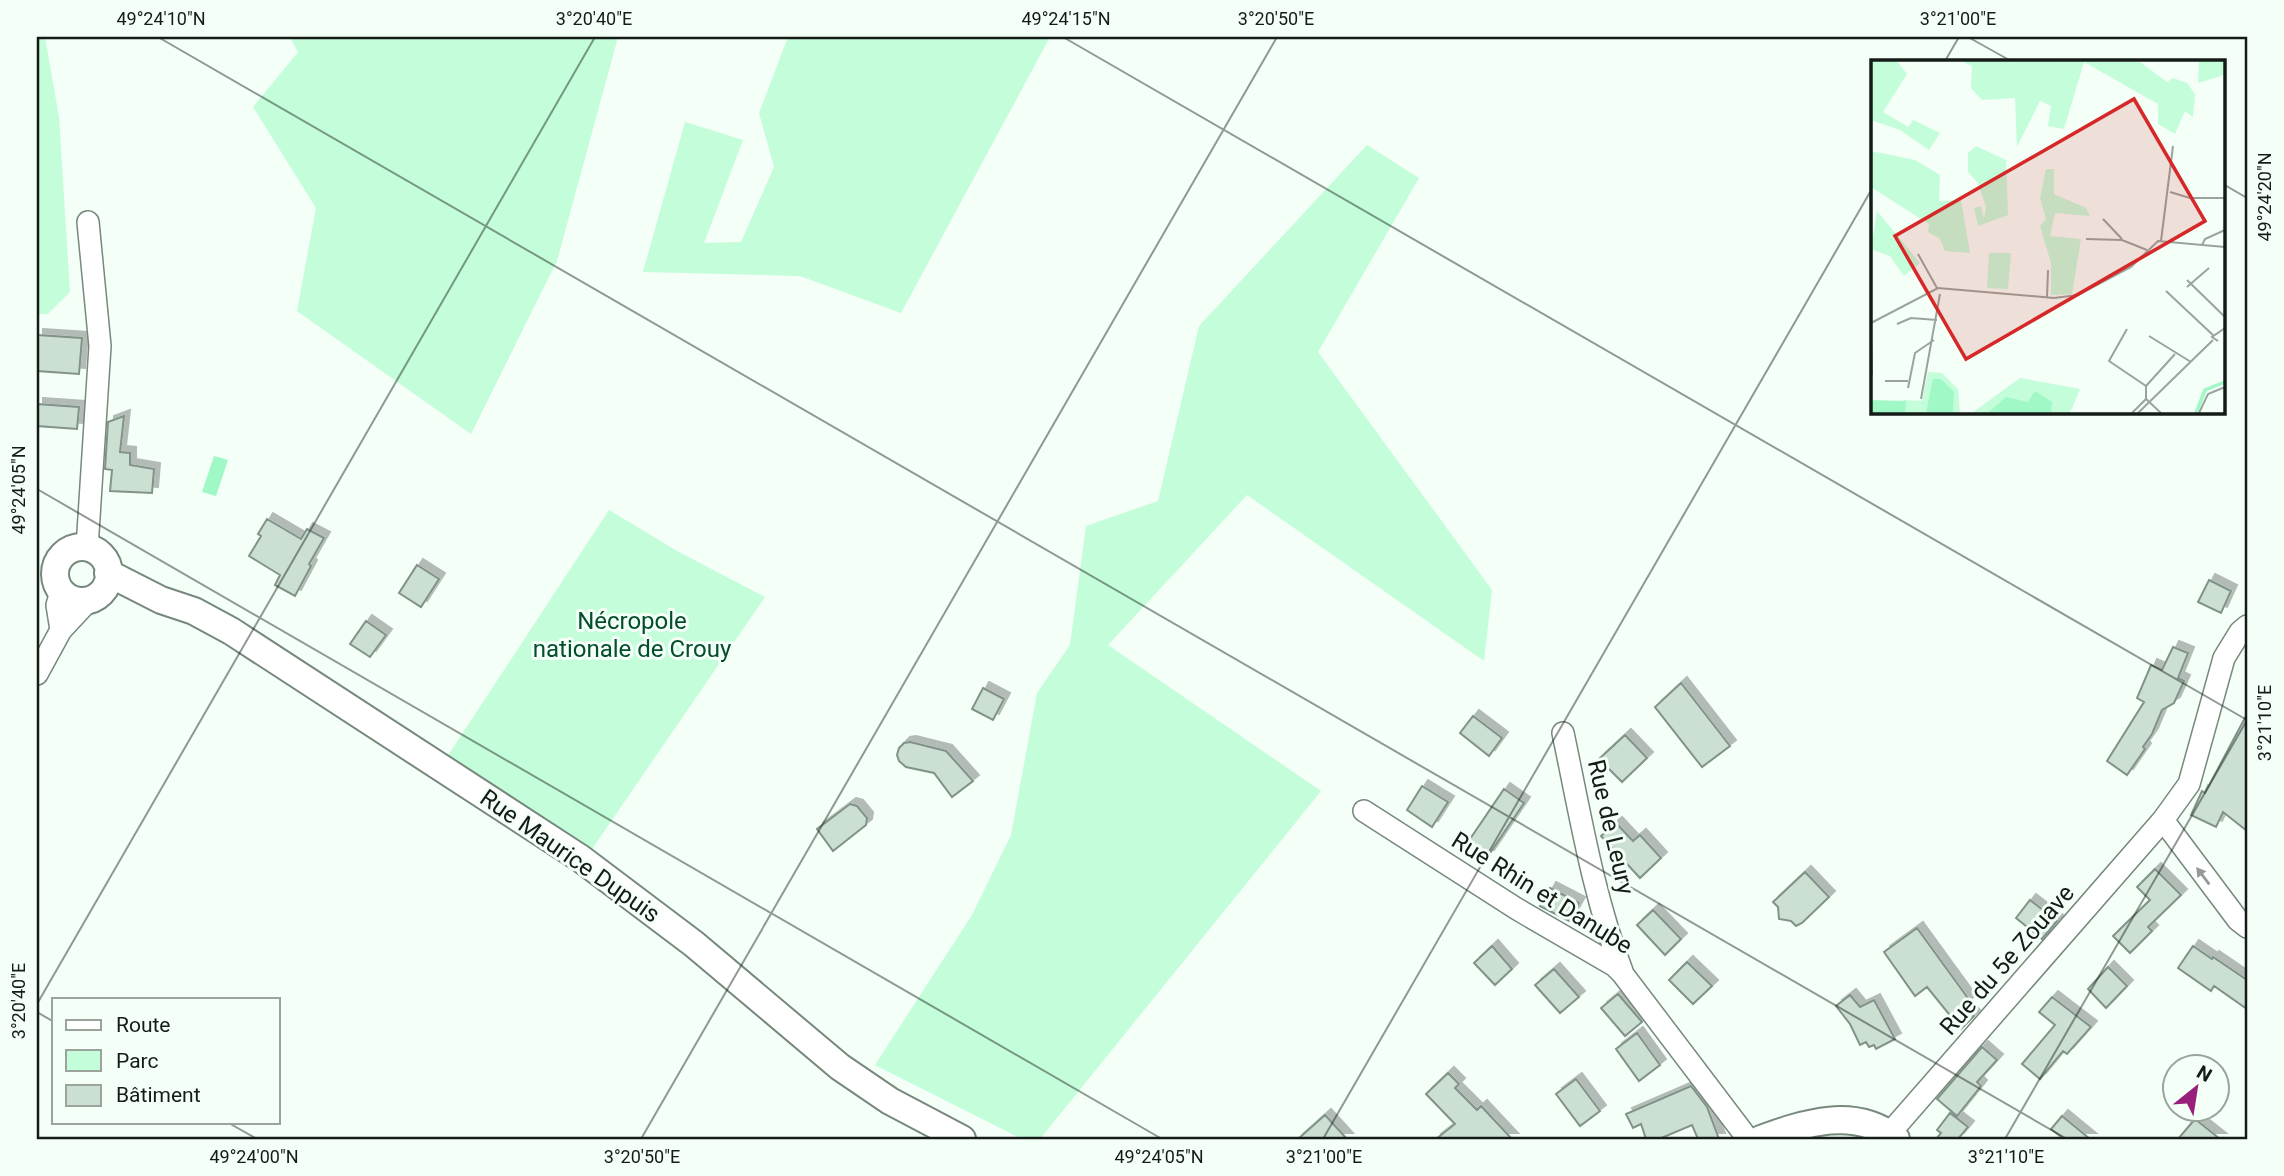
<svg xmlns="http://www.w3.org/2000/svg" width="2284" height="1176" font-family="Roboto,sans-serif">
  <style>
    .green { fill: #c3fdda }
    .water { fill: #9ff8c5 }
    .building { fill: #ccdfd3; stroke: #819388; stroke-width: 2; filter: url(#shadow) }
    .lines { fill: none; stroke-linecap: round; stroke-linejoin: round }
    .minor-casing { stroke: #77887d; stroke-width: 24 }
    .major-casing { stroke: #77887d; stroke-width: 30 }
    .minor { stroke: #fff; stroke-width: 21 }
    .major { stroke: #fff; stroke-width: 26 }
    .oneway { fill: #969997 }
    .ticks { fill: none; stroke: #151c17; stroke-width: 2; stroke-opacity: 0.45 }
    .labels { text-anchor: middle; stroke-width: 6; stroke-linejoin: round; paint-order: stroke }
    .park-label { font-size: 24px; fill: #044d2f; stroke: #f3fff7 }
    .street-label { font-size: 24px; fill: #151c17; stroke: #f3fff7 }
    .inset-river { fill: none; stroke: #9ff8c5; stroke-width: 3.5 }
    .inset-road { fill: none; stroke: #9aa49d; stroke-width: 2 }
    .view { fill: #d62828; fill-opacity: 0.15; stroke: #d62828; stroke-width: 3.5 }
    .inset-edge { fill: none; stroke: #151c17; stroke-width: 3.5 }
    .neatline { fill: none; stroke: #151c17; stroke-width: 2.5 }
    .ticks-label { font-size: 18px; text-anchor: middle; fill: #151c17 }
  </style>
  <defs>
    <filter id="shadow"><feDropShadow dx="6" dy="-6" stdDeviation="0" flood-color="#0004"/></filter>
  </defs>
  <rect width="100%" height="100%" fill="#f3fff7"/>
  <path class="green" d="M37,37h8l14,80 11,175 -22,22h-11z
    M290,37h328l-61,224 -86,173 -174,-123 19,-103 -63,-101 45,-55z
    M788,37h262l-149,276 -101,-37 -157,-4 42,-150 58,18 -39,103 37,-1 33,-75 -15,-54z
    M1367,145l52,33 -101,174 174,238 -8,71 -237,-166 -139,150 213,146 -281,348h-18l-147,-74 97,-150 39,-80 26,-142 33,-48 16,-119 72,-25 41,-175z
    M609,510l68,41 88,46 -173,252 -71,-41 -74,-51z"/>
  <path class="water" d="M214,456l14,4 -12,36 -14,-4z"/>
  <path class="building" d="M37,335l45,3 -3,36 -42,-3z
    M37,404l42,3 -2,22 -40,-3z
    M124,416l-4,36 10,1v12l24,4 -2,24 -42,-2 2,-21 -7,-1 3,-47z
    M267,519l34,20 6,-10 17,9 -15,26 2,2 -16,30 -20,-11 5,-10 -31,-19 12,-20 -3,-2z
    M417,565l22,14 -18,28 -22,-14z
    M2209,580l22,11 -10,22 -23,-11z
    M366,621l20,14 -16,22 -20,-13z
    M2173,647l15,6 -10,25 6,3 -10,22 -12,7 -10,24 -9,13 2,2 -18,26 -20,-14 37,-59 -7,-4 14,-33 11,5z
    M1681,683l49,63 -28,21 -47,-60z
    M983,688l21,11 -11,21 -21,-11z
    M2247,714v117l-24,-19 -7,15 -25,-12 11,-24 3,2z
    M1473,716l29,22 -13,18 -29,-23z
    M1625,735l22,23 -25,24 -23,-23z
    M910,742l36,9 27,30 -21,16 -18,-24 -28,-6 -7,-6 -2,-6 2,-7 5,-5z
    M1422,786l26,16 -16,25 -25,-17z
    M1504,789l20,14 -36,53 -20,-14z
    M850,804l7,2 10,12 -1,7 -33,26 -16,-22z
    M1616,823l17,18 7,-6 21,23 -21,20 -39,-42z
    M2155,869l26,26 -33,32 4,4 -22,22 -17,-17 37,-36 -13,-13z
    M1805,872l24,25 -27,26 -6,3 -5,-5 -12,-2 -1,-12 -5,-5z
    M1550,888l29,15 -10,18 -29,-15z
    M2030,900l27,21 -15,18 -26,-21z
    M1653,910l28,29 -16,16 -28,-30z
    M1917,928l53,73 -5,4 9,11 -13,13 -34,-42 -12,9 -31,-44z
    M1492,946l20,23 -17,16 -21,-22z
    M2193,946l19,13 1,-2 34,23v29l-33,-23 -3,5 -33,-23z
    M1687,962l25,24 -19,18 -24,-24z
    M2108,967l19,19 -21,22 -18,-19z
    M1554,969l25,28 -19,16 -25,-28z
    M1618,994l24,28 -17,14 -24,-28z
    M1850,995l10,12 14,-7 21,39 -19,10 -2,-4 -5,2 -3,-5 -6,3 -10,-21 -14,-18z
    M2052,997l39,30 -24,27 -4,-3 -23,28 -18,-15 33,-39 -16,-13z
    M1637,1033l23,32 -21,16 -23,-32z
    M1982,1047l15,13 -20,22 4,4 -24,30 -20,-17z
    M1448,1073l11,11 -4,4 22,22 4,-4 31,33h-76l19,-15 -29,-30z
    M1576,1079l24,32 -20,15 -24,-32z
    M1691,1086l16,21 12,32h-21l-6,-14 -33,14h-13l-5,-15 -8,4 -7,-14z
    M1950,1113l18,14 -10,12h-22l5,-6 -4,-3z
    M1325,1115l22,24h-49z
    M2062,1116l28,23h-26l-13,-10z
    M2195,1119l25,20h-42z"/>
  <g class="lines">
    <defs>
      <path id="minor" d="M87,548l13,-202 -12,-124
        M61,630l-4,-25 4,-13
        M37,674l24,-44 28,-30
        M1563,733c17,80 30,162 59,238
        M1364,811l153,98 98,57 7,7 126,166
        M2163,820l75,100 9,7
        M1889,1134l274,-314 26,-36 35,-126 16,-26 7,-6"/>
      <path id="major" d="M55 574a27 27 0 1 1 54 0a27 27 0 1 1-54 0Z
        M108,573l53,27 33,11 37,20 349,227 114,86 146,123 50,34 72,38
        M1761,1139c44,-16 94,-33 135,0"/>
    </defs>
    <use href="#minor" class="minor-casing"/>
    <use href="#major" class="major-casing"/>
    <use href="#minor" class="minor"/>
    <use href="#major" class="major"/>
  </g>
  <defs><path id="oneway-solid" d="M-6-.8H1V-3.2L6.5 0L1 3.2V.8H-6Z" transform="scale(1.75)"/></defs>
  <use class="oneway" href="#oneway-solid" transform="translate(2203 876) rotate(-127)"/>
  <path class="ticks" d="M158,37l1909,1102M1063,37l1184,683M1968,37l43,24M1945,61l14,-24M2223,184l24,14M37,489l1125,650M37,1004l558,-967M37,1012l17,10M227,1122l30,17M641,1139l636,-1102M1323,1139l550,-952M2005,1139l242,-419"/>
  <g class="labels">
    <g class="park-label">
      <text x="632" y="629">Nécropole<tspan x="632" dy="28">nationale de Crouy</tspan></text>
    </g>
    <g class="street-label">
      <text transform="translate(1611 827) rotate(77)" y="8">Rue de Leury</text>
      <text transform="translate(570 856) rotate(35)" y="8">Rue Maurice Dupuis</text>
      <text transform="translate(1542 893) rotate(32)" y="8">Rue Rhin et Danube</text>
      <text transform="translate(2007 960) rotate(-49)" y="8">Rue du 5e Zouave</text>
    </g>
  </g>
  <g transform="translate(1871 60)">
    <rect width="354" height="354" fill="#f3fff7"/>
    <path d="M0,0h25l11,14 -24,38 25,15 5,-7 27,13 -11,17 -29,-20 -29,-10zM88,0l181,2 27,20 6,-4 14,5 8,11 -2,23 -8,-6 -10,23 -17,-10v-20l-74,-42 -20,67 -16,-3 3,-20 -11,-5 -23,46 -2,-49 -33,2 -11,-12 1,-22zM328,0h25v15l-26,8zM105,86l30,14 2,55 -30,11 -4,-18 7,-2 3,13 2,-12 -8,-24 -10,-11v-19zM0,91l44,9 25,15 -1,26 22,-1 9,53 -25,-2 -5,-12 -12,-7 1,-8 -58,-37zM175,109h8v25l32,14 4,8 -35,-3 -5,23 31,3 -9,55 -21,1v-32l-11,-37 6,-7 -6,-21zM6,151l43,52 -16,13 -14,-20 -19,-7zM118,193h22l-3,36 -21,-1zM57,312l14,1 16,16 2,24h-62l6,-13 18,1zM149,318l60,11 -10,24h-98z" fill="#c3fdda"/>
    <path d="M62,319h8l13,13 -1,21h-27zM164,331l17,11 -1,11h-63l18,-16 22,5zM0,340l35,1 -1,12h-34z" fill="#9ff8c5"/>
    <path class="inset-river" d="M325,353l9,-23 20,-8"/>
    <path class="inset-road" d="M299,132l20,6h35M232,159l19,20M215,179l36,1 25,10M290,181l12,-95M331,185l3,-6 20,-9M47,194l19,34M316,220l38,37M316,227l22,-19M295,231l48,45M176,237l1,-27M0,263l67,-35 116,10 24,-3 53,-28 27,-26 67,6M26,264l14,-6 26,2M256,269l-18,32 37,25v13M278,276l42,26M0,278l1,37M347,281l-6,-4 13,-9M14,321h23M275,326l29,-32M37,328l7,-35 19,-13M50,339l19,-105M261,353l14,-14 15,14M267,353l75,-73M328,353l9,-19 17,-7"/>
    <path class="view" d="M263,39l71,122 -239,138 -71,-123z"/>
    <rect width="354" height="354" class="inset-edge"/>
  </g>
  <rect width="2284" height="1176" fill="none" stroke="#f3fff7" stroke-width="77"/>
  <rect x="52" y="998" width="228" height="126" fill="#f3fff7" stroke="#9aa49d" stroke-width="2"/>
  <rect x="66" y="1020" width="35" height="10" fill="#ffffff" stroke="#9aa49d" stroke-width="2"/>
  <text x="116" y="1032" font-size="21" fill="#151c17">Route</text>
  <rect x="66" y="1050" width="35" height="21" fill="#c3fdda" stroke="#9aa49d" stroke-width="2"/>
  <text x="116" y="1068" font-size="21" fill="#151c17">Parc</text>
  <rect x="66" y="1085" width="35" height="21" fill="#ccdfd3" stroke="#9aa49d" stroke-width="2"/>
  <text x="116" y="1102" font-size="21" fill="#151c17">Bâtiment</text>
  <g transform="translate(2196 1088) rotate(30)"><circle r="33" fill="#f3fff7" stroke="#9aa49d" stroke-width="2"/>
  <path d="M0-5L12 26L0 18L-12 26Z" fill="#98207b"/>
  <text y="-10" font-size="19" font-weight="bold" text-anchor="middle" fill="#151c17">N</text>
  </g>
  <rect x="38" y="38" width="2208" height="1100" class="neatline"/>
  <g class="ticks-label">
    <text x="161" y="25">49°24'10"N</text>
    <text x="594" y="25">3°20'40"E</text>
    <text x="1066" y="25">49°24'15"N</text>
    <text x="1276" y="25">3°20'50"E</text>
    <text x="1958" y="25">3°21'00"E</text>
    <text transform="translate(2265 197) rotate(-90)" y="6">49°24'20"N</text>
    <text transform="translate(19 490) rotate(-90)" y="6">49°24'05"N</text>
    <text transform="translate(2265 723) rotate(-90)" y="6">3°21'10"E</text>
    <text transform="translate(19 1001) rotate(-90)" y="6">3°20'40"E</text>
    <text x="254" y="1163">49°24'00"N</text>
    <text x="642" y="1163">3°20'50"E</text>
    <text x="1159" y="1163">49°24'05"N</text>
    <text x="1324" y="1163">3°21'00"E</text>
    <text x="2006" y="1163">3°21'10"E</text>
  </g>
</svg>
